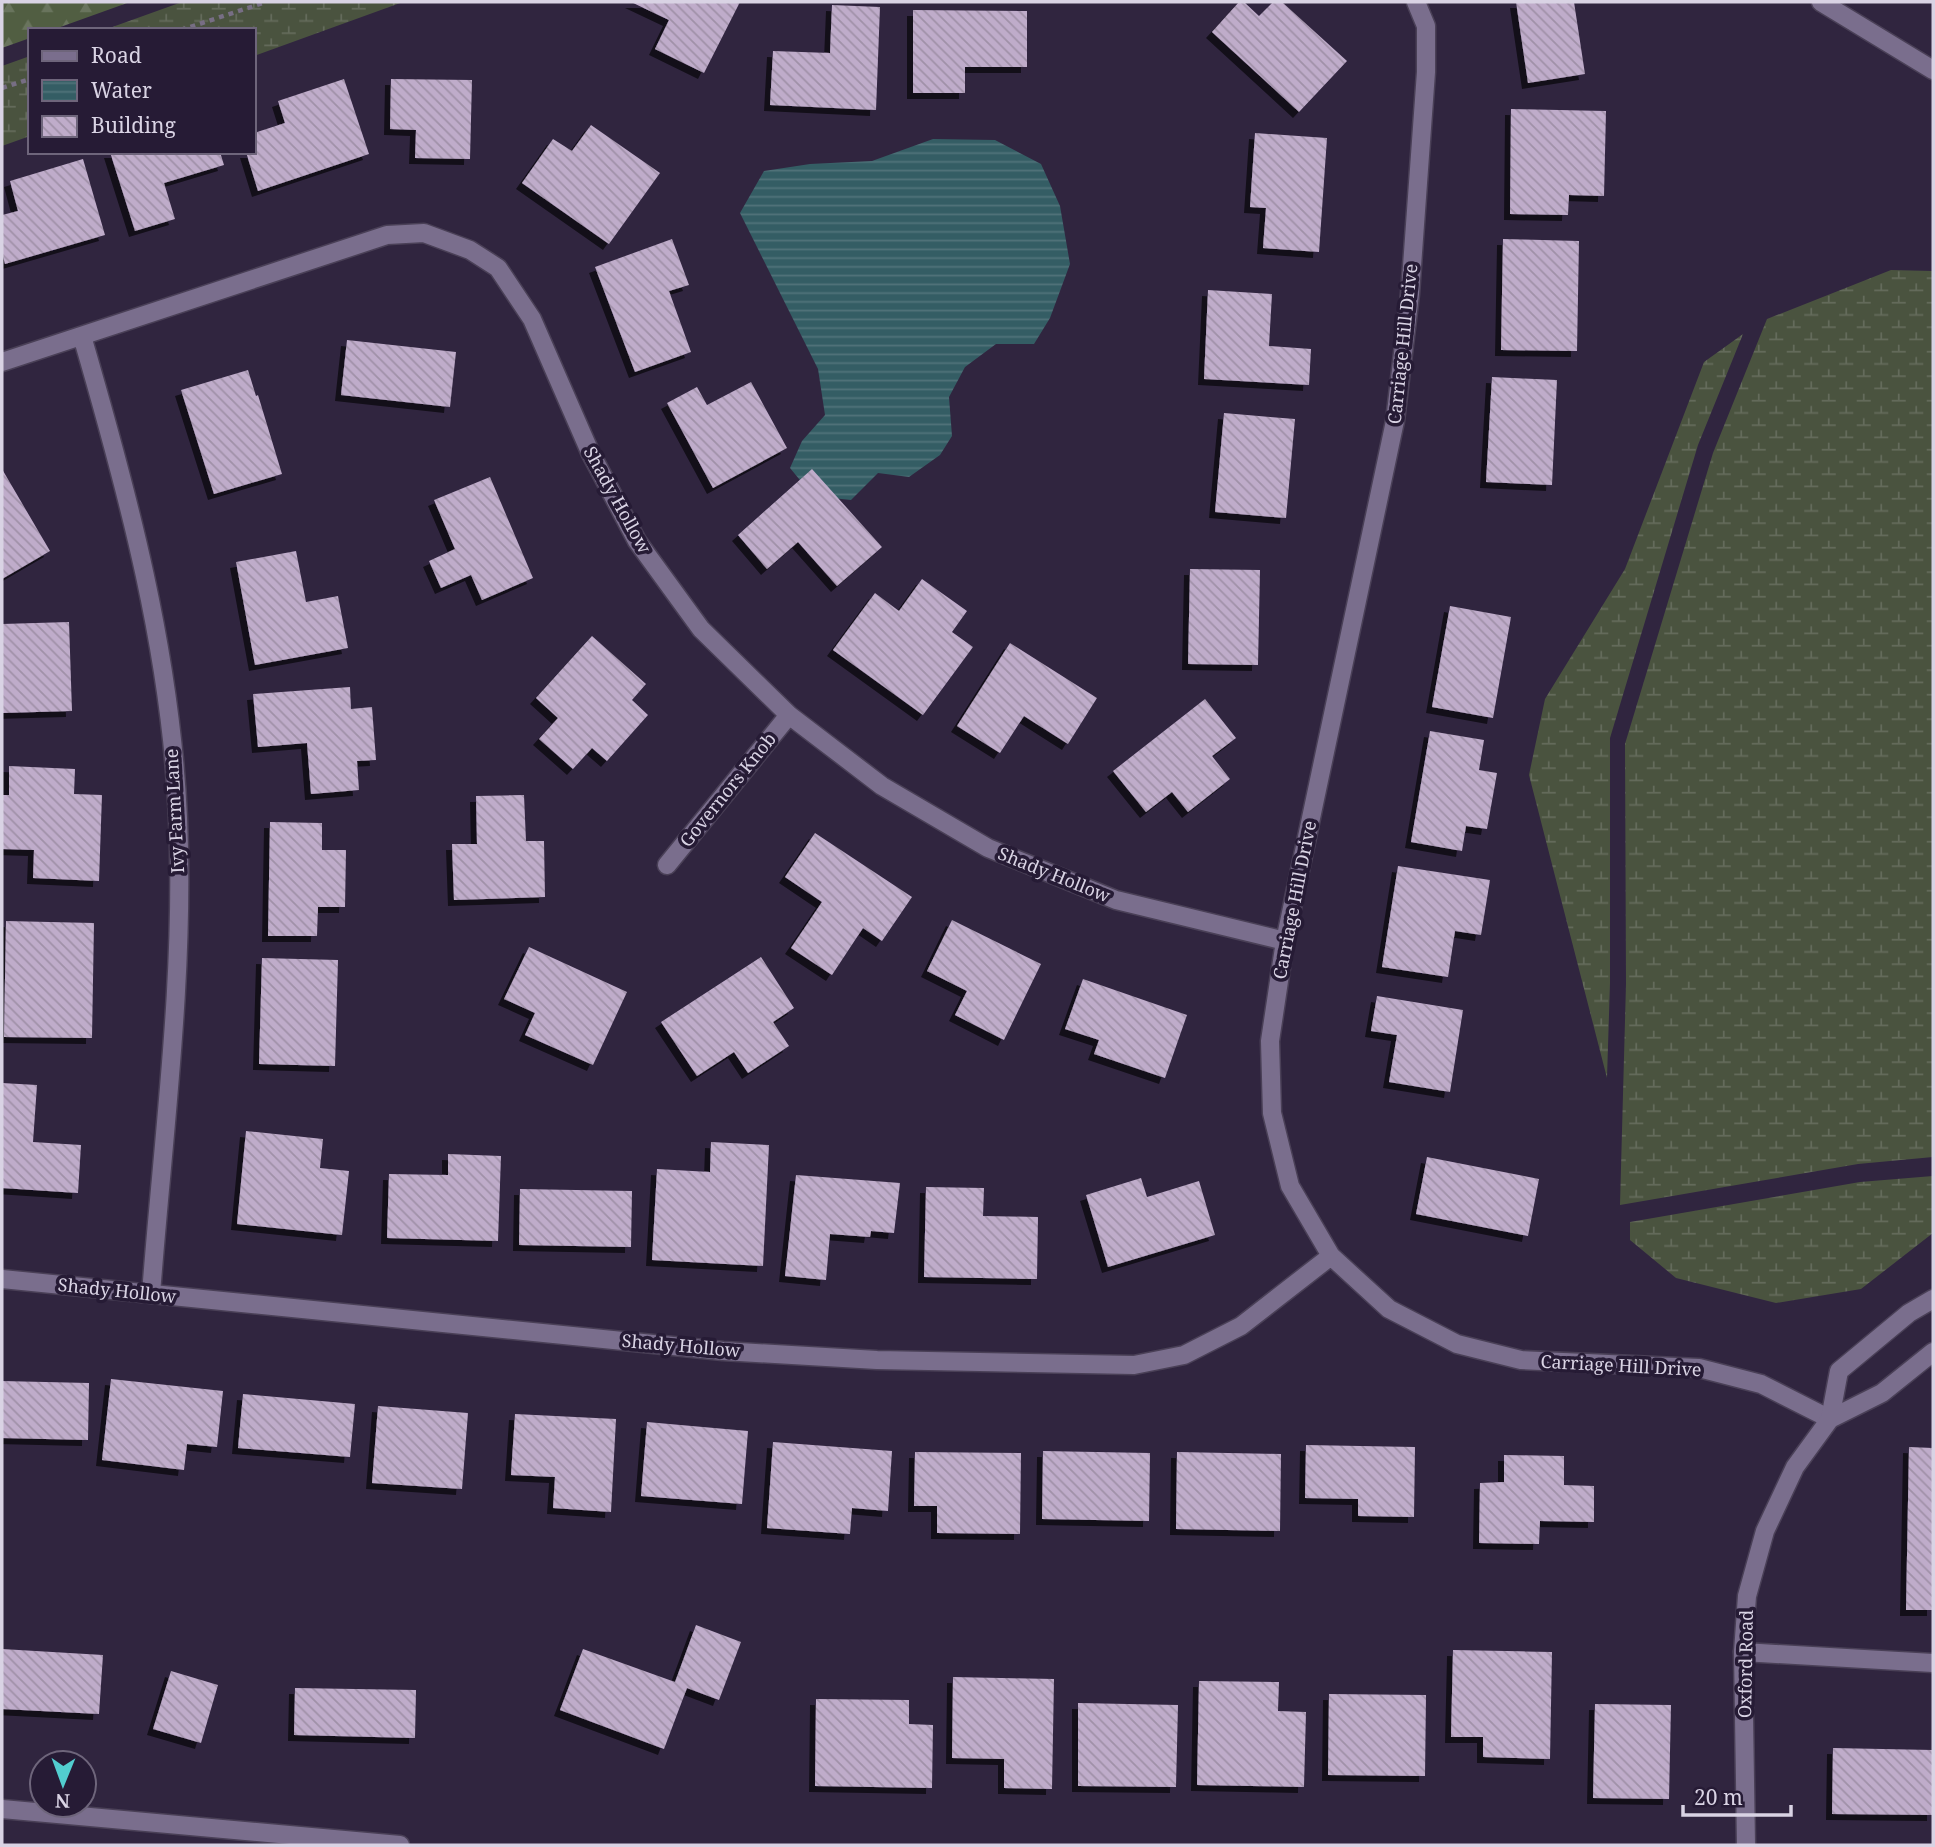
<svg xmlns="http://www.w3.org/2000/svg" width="1935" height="1847" font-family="'Noto Serif',serif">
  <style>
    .forest { fill: url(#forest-firs) }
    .wetland { fill: url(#wetland-marsh) }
    .water { fill: url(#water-rules) }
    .building { fill: url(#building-back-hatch); filter: url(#shadow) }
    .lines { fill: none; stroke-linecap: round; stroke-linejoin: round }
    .minor-casing { stroke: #4a4057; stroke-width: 21 }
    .tertiary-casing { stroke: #4a4057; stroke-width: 21 }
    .path { stroke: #776e84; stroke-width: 4.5; stroke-dasharray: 5 5; stroke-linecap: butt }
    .minor { stroke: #7a6e8d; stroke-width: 18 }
    .tertiary { stroke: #7a6e8d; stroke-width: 18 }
    .labels { text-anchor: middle; stroke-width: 7; stroke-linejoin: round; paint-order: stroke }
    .street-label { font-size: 18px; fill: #d9d3e4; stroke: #261b35 }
  </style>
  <defs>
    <pattern id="forest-firs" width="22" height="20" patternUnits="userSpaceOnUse" patternTransform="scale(1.75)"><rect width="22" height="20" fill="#515e42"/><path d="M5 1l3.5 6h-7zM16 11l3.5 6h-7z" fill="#69745d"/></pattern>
    <pattern id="wetland-marsh" width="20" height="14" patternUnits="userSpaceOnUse" patternTransform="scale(1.75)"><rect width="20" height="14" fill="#4a533f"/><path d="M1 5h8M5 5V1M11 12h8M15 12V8" fill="none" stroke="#646b5b"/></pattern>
    <pattern id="water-rules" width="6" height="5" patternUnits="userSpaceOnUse" patternTransform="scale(1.75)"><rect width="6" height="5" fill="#345d64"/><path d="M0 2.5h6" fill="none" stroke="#51737a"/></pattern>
    <pattern id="building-back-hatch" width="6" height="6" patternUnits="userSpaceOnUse" patternTransform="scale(1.75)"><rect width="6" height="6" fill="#bfacca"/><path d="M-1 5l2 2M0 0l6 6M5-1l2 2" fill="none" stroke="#a091a8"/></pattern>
    <filter id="shadow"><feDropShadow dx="-6" dy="6" stdDeviation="0" flood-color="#0009"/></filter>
  </defs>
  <rect width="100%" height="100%" fill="#30253f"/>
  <path class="forest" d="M2,2h128l-78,28h-22v8l-28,10z"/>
  <path class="wetland" d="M182,2h221l-149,54v-26h-150z
    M30,56v80l-28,10v-80z
    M1891,270l42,1v886l-75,7 -238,41 6,-221 -1,-240 88,-291 54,-134z
    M1743,334l-45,111 -88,293v245l-3,95 -78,-303 16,-76 80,-130 79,-207z
    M1933,1176v57l-72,56 -85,14 -100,-25 -46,-38v-18l230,-40z"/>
  <path class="water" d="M933,139l62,1 46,24 19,42 10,58 -20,54 -16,26h-38l-31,23 -16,30 3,39 -12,19 -31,22 -31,-4 -27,27 -38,-4 -23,-28 12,-27 23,-26 -7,-46 -78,-156 24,-42 46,-7 62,-3z"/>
  <path class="building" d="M631,2h109l-36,71 -49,-24 14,-29z
    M1239,2h5l15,14 14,-14h9l65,59 -48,51 -87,-80z
    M1516,2h58l11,72 -57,9z
    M832,5l48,2 -4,103 -106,-5 3,-54 57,2z
    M913,10l114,1v56h-62v26h-52z
    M344,79l25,75 -111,37 -12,-39h8v-19l31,-10 -7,-22z
    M391,79l81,1 -2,79 -55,-1 1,-28 -26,-1z
    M1511,109l95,2 -2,85 -35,-1 -1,20 -58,-1z
    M591,125l69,48 -51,71 -87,-61 31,-44 19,12z
    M1255,133l72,5 -8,114 -56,-4 3,-40 -16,-1z
    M110,152h110l4,13 -60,18 11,36 -40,12z
    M83,159l22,76 -100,29 -3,-12v-37l16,-4 -8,-30z
    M672,239l17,46 -20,6 22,61 -56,20 -40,-105z
    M1503,239l76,2 -2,110 -76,-1z
    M1208,290l64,4 -3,52 42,3 -2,36 -105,-6z
    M347,340l109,12 -6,55 -109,-12z
    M248,370l8,26 2,-1 24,79 -68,20 -33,-104z
    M1492,377l65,3 -5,105 -66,-3z
    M751,382l36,66 -74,40 -46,-85 30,-16 10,18z
    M1224,413l71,6 -9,99 -71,-6z
    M2,469l48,82 -48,28z
    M812,469l70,78 -45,39 -39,-44 -31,27 -29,-34z
    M490,477l43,101 -51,22 -11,-25 -30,13 -12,-27 26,-12 -21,-49z
    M296,551l10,51 32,-6 10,52 -93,17 -19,-103z
    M1190,569l70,1 -2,95 -70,-1z
    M922,579l45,32 -15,21 21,15 -50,68 -90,-65 42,-57 24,18z
    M1450,606l61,11 -18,101 -61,-11z
    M69,622l3,89 -70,2v-89z
    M592,636l54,48 -14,16 16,15 -41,46 -15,-13 -19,21 -34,-30 19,-21 -22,-20z
    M1010,643l87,55 -29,46 -44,-28 -24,37 -43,-27z
    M350,687l1,22 21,-2 4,53 -19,1 2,29 -48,4 -4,-51 -49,4 -5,-53z
    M1205,699l31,39 -24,18 18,23 -42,33 -16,-20 -26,20 -33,-41z
    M1430,731l54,9 -5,30 18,3 -10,56 -21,-3 -4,25 -51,-9z
    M9,766l66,3 -1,25 28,1 -3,86 -66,-3 1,-28 -32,-1v-54h7z
    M524,795l2,46h18l1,56 -91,3 -2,-56h25l-1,-48z
    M270,822l52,1v27h24l-1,57h-27l-1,29h-49z
    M815,833l97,64 -30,44 -19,-13 -31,47 -41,-27 31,-46 -37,-25z
    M1398,866l92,14 -9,55 -26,-4 -7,46 -66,-10z
    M952,920l89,44 -37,76 -49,-25 12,-24 -40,-20z
    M6,921l88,2 -2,115 -88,-1z
    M529,947l98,45 -34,73 -68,-30 10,-22 -31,-14z
    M761,957l33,51 -21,14 16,24 -41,27 -14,-21 -37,24 -36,-54z
    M262,958l76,2 -3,106 -76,-2z
    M1083,979l104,36 -22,63 -71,-24 5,-14 -34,-11z
    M1377,996l86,14 -13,82 -61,-10 8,-47 -26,-4z
    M2,1083l35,2 -4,57 48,3 -3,48 -76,-5z
    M246,1131l77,8 -3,29 29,3 -7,64 -105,-11z
    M711,1142l58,3 -6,121 -111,-6 5,-91 53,3z
    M448,1154l53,2 -3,85 -111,-3 2,-64 59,1z
    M1427,1157l112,22 -11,57 -112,-22z
    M796,1175l104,8 -6,50 -23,-2 -1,6 -40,-3 -4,46 -41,-4z
    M1141,1178l6,19 52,-16 16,54 -107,32 -22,-72z
    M926,1187l58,1 -1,28 55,1 -1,62 -113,-2z
    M520,1189l112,2 -1,56 -112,-2z
    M111,1379l112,12 -6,56 -30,-3 -3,26 -82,-10z
    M2,1381l87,2 -1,57 -86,-2z
    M243,1394l112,10 -5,53 -112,-9z
    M378,1406l90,7 -6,76 -90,-6z
    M515,1414l101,5 -5,93 -58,-4 2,-31 -44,-2z
    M647,1422l101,9 -6,73 -101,-8z
    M773,1442l119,9 -4,60 -36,-3 -2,26 -83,-6z
    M1306,1445l109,2 -1,70 -56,-1v-17l-53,-1z
    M1909,1447l24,1v162h-27z
    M1043,1451l107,2 -1,68 -107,-2z
    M915,1452l106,1 -1,81 -83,-1v-27h-23z
    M1177,1452l104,2 -1,77 -104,-2z
    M1504,1455l60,1v29l30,1v36l-54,-1 -1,23 -60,-1 1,-60 24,-1z
    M696,1625l45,17 -22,58 -32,-12 -23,61 -104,-39 23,-61 92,33z
    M2,1649l101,6 -4,59 -97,-5z
    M1453,1650l99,2 -2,107 -67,-2v-20h-32z
    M171,1671l47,14 -17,58 -48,-14z
    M953,1677l101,2 -2,110 -48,-1v-29l-52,-1z
    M1199,1681l80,1 -1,29 28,1 -2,75 -107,-2z
    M295,1688l121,2 -1,48 -121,-3z
    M1329,1694l97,1 -1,81 -97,-1z
    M816,1699l93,1v24l24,1 -1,63 -117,-2z
    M1078,1703l100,2 -2,82 -98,-1z
    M1595,1704l76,1 -2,94 -76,-1z
    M1833,1748l100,2v65l-101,-1z"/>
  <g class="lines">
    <defs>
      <path id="minor" d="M1416,2l10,24v46l-16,222 -15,127 -110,520 -15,100 2,72 18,73 41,70 58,53 68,35 64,16 178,8 62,16 69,35
        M1821,2l112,68
        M82,336c46,158 89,317 96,482 7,159 -15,318 -27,476
        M2,362l385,-127 37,-2 46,17 28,18 34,51 58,133 47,89 64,88 88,86 93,71 106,62 128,52 169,41
        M667,865l122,-150
        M2,1279l721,72 154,9 257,5 50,-10 57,-29 90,-70
        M1743,1652l190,11
        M2,1809l398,36"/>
      <path id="tertiary" d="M1830,1419l52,-26 51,-41
        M1746,1845l-3,-193 4,-56 18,-65 30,-64 35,-48 9,-48 70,-58 24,-14"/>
    </defs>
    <use href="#minor" class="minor-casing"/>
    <use href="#tertiary" class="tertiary-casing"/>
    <path class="path" d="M181,30l85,-28
      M2,88l28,-9"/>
    <use href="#minor" class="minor"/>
    <use href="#tertiary" class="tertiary"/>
  </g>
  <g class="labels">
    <g class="street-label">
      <text transform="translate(1403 344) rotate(-84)" y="6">Carriage Hill Drive</text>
      <text transform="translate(617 500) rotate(61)" y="6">Shady Hollow</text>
      <text transform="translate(728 790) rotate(-51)" y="6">Governors Knob</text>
      <text transform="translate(175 811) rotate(-93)" y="6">Ivy Farm Lane</text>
      <text transform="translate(1054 875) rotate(22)" y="6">Shady Hollow</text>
      <text transform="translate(1295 900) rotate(-79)" y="6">Carriage Hill Drive</text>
      <text transform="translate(117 1291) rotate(6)" y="6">Shady Hollow</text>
      <text transform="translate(681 1346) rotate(5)" y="6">Shady Hollow</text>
      <text transform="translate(1621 1366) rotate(3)" y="6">Carriage Hill Drive</text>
      <text transform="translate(1746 1664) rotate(-89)" y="6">Oxford Road</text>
    </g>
  </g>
  <rect width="1935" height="1847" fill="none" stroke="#d9d3e4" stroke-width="7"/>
  <rect x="28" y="28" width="228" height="126" fill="#261b35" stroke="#6e657b" stroke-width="2"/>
  <rect x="42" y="51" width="35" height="10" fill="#7a6e8d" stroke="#6e657b" stroke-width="2"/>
  <text x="91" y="63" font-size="21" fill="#d9d3e4">Road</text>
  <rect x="42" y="80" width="35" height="21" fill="url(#water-rules)" stroke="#6e657b" stroke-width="2"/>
  <text x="91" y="98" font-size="21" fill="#d9d3e4">Water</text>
  <rect x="42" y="116" width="35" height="21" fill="url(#building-back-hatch)" stroke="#6e657b" stroke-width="2"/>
  <text x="91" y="133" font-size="21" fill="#d9d3e4">Building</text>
  <g transform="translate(63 1784) rotate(181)"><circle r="33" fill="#261b35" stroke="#6e657b" stroke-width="2"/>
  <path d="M0-5L12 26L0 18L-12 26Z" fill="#52cdcf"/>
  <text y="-10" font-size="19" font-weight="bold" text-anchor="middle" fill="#d9d3e4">N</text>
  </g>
  <path d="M1683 1805v10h108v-10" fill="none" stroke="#d9d3e4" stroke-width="3.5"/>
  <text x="1694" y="1805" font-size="21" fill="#d9d3e4" stroke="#261b35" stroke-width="5" paint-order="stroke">20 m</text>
</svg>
